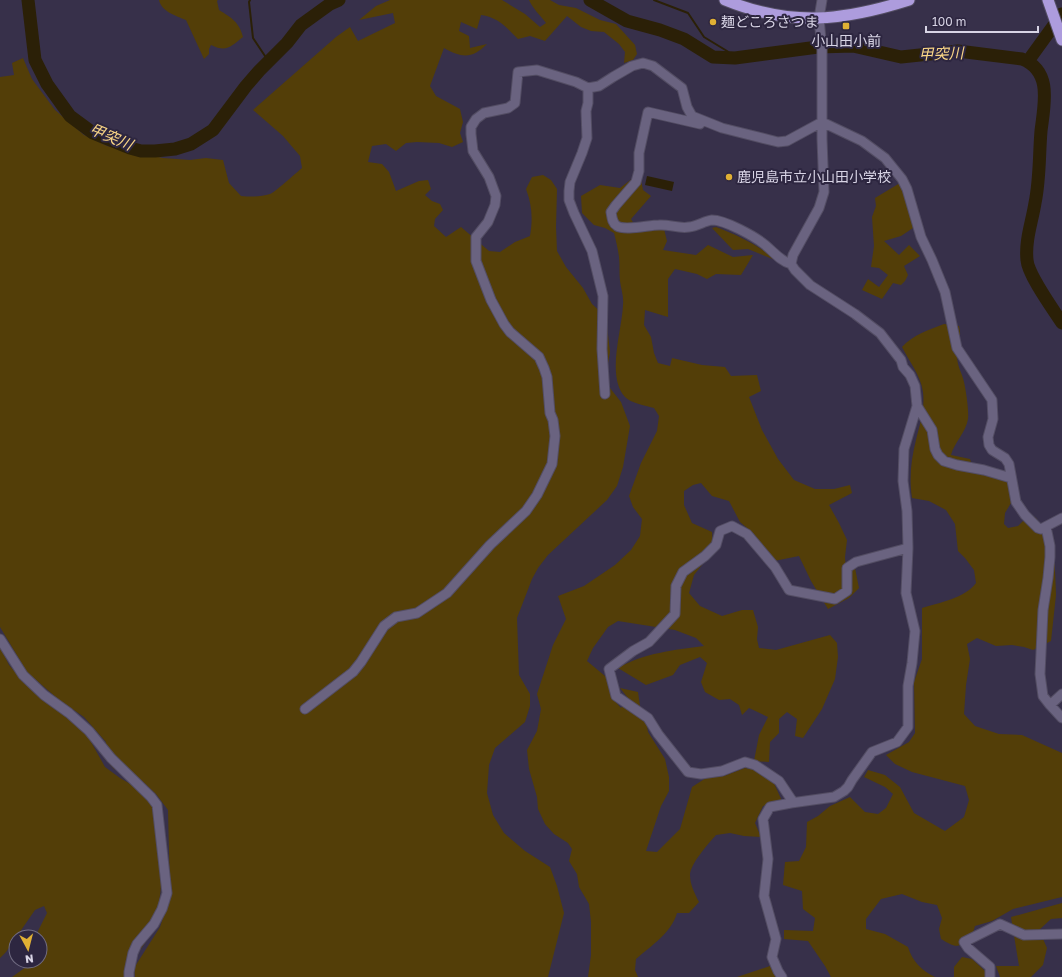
<svg xmlns="http://www.w3.org/2000/svg" width="1062" height="977" font-family="'Golos Text','Noto Sans JP',sans-serif">
  <style>
    .green { fill: #533e08 }
    .water { fill: #2b2007 }
    .lines { fill: none; stroke-linecap: round; stroke-linejoin: round }
    .stream { stroke: #2b2007; stroke-width: 2 }
    .river { stroke: #2b2007; stroke-width: 13 }
    .minor-casing { stroke: #534d63; stroke-width: 11 }
    .trunk-casing { stroke: #534d63; stroke-width: 13 }
    .minor { stroke: #6a6380; stroke-width: 9 }
    .trunk { stroke: #ad9cdd; stroke-width: 11 }
    .poi-dot { fill: #e0b034; stroke: #2d2640; stroke-width: 1.5 }
    .labels { text-anchor: middle; stroke-width: 4; stroke-linejoin: round; paint-order: stroke }
    .poi-label { font-size: 14px; fill: #d8d4e5; stroke: #2d2640; text-anchor: start }
    .water-label { font-size: 15px; font-style: italic; fill: #f9d585; stroke: #2d2640 }
  </style>
  <rect width="100%" height="100%" fill="#37304a"/>
  <path class="green" d="M159,0h59l-1,1 2,9c13,8 20,12 24,27 -12,9 -16,16 -32,8l-2,4v5l-5,5 -18,-39c-10,-4 -25,-9 -27,-20z
    M390,0h112l23,14 15,13 6,-4c-6,-8 -13,-14 -17,-23h21l9,5 17,3 24,12 16,4 19,21 2,9 -4,6 -9,3 1,-11 -6,-8 -15,-12 -13,-1 -10,-4 -14,-11 -22,25 -15,-5 -12,3c-11,-11 -20,-22 -37,-24l-4,14 -16,-7 -2,9 10,5 1,12 17,-4c-15,15 -25,14 -43,4l-14,38 6,10 24,13 3,13 -3,11 3,9 -11,5 -13,-4 -22,-1 -11,1 -10,8 -10,-7 -14,2 -4,16 14,2 7,8 7,19 23,-10 9,-1 3,9 -6,6 7,6 8,3 3,6 -8,9 -1,7 12,11 15,-10 28,24 11,1 15,-10 15,-6c3,-17 2,-31 -4,-47l6,-12 11,-2 8,5 6,9 -1,38 1,24 9,16 17,21 9,16 14,13 4,35 -4,23 4,13 11,14 9,24 -7,41 -6,19 -10,14 -59,55 -10,13 -6,11 -15,39 2,57 11,19v12l-5,16 -30,26 -6,17 -2,28 6,22 11,18 21,18 25,16 7,19 7,27 -16,64h-413l-1,-9 26,-41 6,-18 4,-18 -2,-81 -12,-16 -15,-14 -27,-11 -9,-10 -3,-5 4,-12 -22,-25 -26,-18 -31,-27 -27,-45v-550l14,-2 -2,-12 11,-5 9,21 23,31 29,25 23,11 56,12 27,2 16,-2 17,2 6,23 12,13c10,1 20,1 29,-2 3,0 27,-22 32,-26l-2,-12 -17,-20 -30,-26 83,-73 14,-10 8,14 37,-18 -2,-10 -34,7 17,-14z
    M633,178l8,2 2,10 8,6 -20,23 7,12 26,-2 3,12 -4,9 33,5 12,-10 25,12 20,-2 -12,20 -25,-1 -9,5 -10,-5 -22,-5 -7,10v38l-23,-7 -1,15 7,12 3,16 4,10 12,3 2,-8 30,7 23,2 6,9 26,-1 4,16 -12,6 13,33 16,29 16,21 21,9h19l16,-4 2,8 -23,12 10,18 8,17 -2,17 1,14 9,-3 4,20 -10,10 -21,11 -17,-28 -12,-25 -25,5 -21,-28 -13,-11 -11,-21 -17,-5 -11,-13 -8,2 -9,6v14l8,18 20,9 1,19 -19,24 -5,18 11,13 22,10 20,-6h11l5,17 -1,12 2,9 17,2 54,-15 7,8 1,14 -3,22 -13,30 -19,29 -8,-2 2,-17 -10,-7 -8,7v14l-9,9 -1,20 -15,-1 5,-26 9,-18 -19,-9 -7,7 -3,-10 -9,-6 -11,1 -14,-8 -4,-10 6,-19 -7,-6 -20,8 -7,10 -27,10 -28,-17c26,-15 56,-18 86,-22l-8,-8 -21,-8 -57,-9 -10,6 -15,21 -6,13 24,20 2,18 8,9 7,-10 -8,-10 18,4 2,14 5,9 3,17 17,27 4,18v14l-8,15 -15,45 11,1 23,-23 12,-42 14,-9 18,-2 21,-8 16,3 12,10 9,20 -19,5 -8,17 6,14 -17,-1 -14,-3 -14,2c-7,8 -26,29 -26,40 0,10 5,19 9,27l-10,11h-12c-6,20 -25,32 -41,46l-1,11 3,7h-50l3,-22v-33l-2,-18 -10,-17 -2,-13 -8,-13 3,-12 -4,-6 -14,-9 -9,-10 -7,-15 -1,-12 -8,-28 -2,-19 10,-19 4,-22 -4,-15 16,-49 13,-26 -8,-23 26,-10 31,-21 16,-15 9,-14 2,-17 -9,-12 -4,-11 12,-33 16,-32 2,-15 -5,-8c-7,-2 -24,-5 -29,-11 -19,-21 -3,-66 -2,-92 1,-8 -2,-16 -3,-24 -1,-8 0,-16 -1,-24 -1,-8 -3,-16 -5,-24l-9,-5 -11,-3 -12,-12 -1,-17 19,-11 20,3z
    M900,183l6,12 7,33 -12,8 -17,5 15,14 10,-10 11,11 -16,10 4,9 -3,6 -4,4 -8,-2 -11,16 -20,-9 6,-11 11,8 9,-12 -9,-7 -8,-1 3,-21 -2,-29 4,-11 -1,-8z
    M716,227c24,9 43,19 64,35l-32,-13 -15,1 -21,-22z
    M944,324l15,2c3,10 -1,19 -2,30 0,10 5,17 7,26 2,9 5,28 4,37 -2,13 -14,24 -17,36l19,4 4,11 40,10 3,13 -12,20 -1,11 4,4 10,-2 12,-12 6,4 18,26 2,51 -5,46 -18,9 -9,-3 -12,-2 -16,1 -19,-8 -10,6 3,15 -4,26 -2,29 11,12 24,8 23,1 40,18v144l-49,12 -21,12 -17,5 -4,13c-14,9 -15,9 -30,0l-2,-10 3,-11 -5,-13 -15,-3 -20,-8 -21,5 -15,20v10l19,5 23,13c4,14 14,24 27,30h-104l-6,-11 -17,-25 -24,-2v-9l29,1 2,-13 -12,-9 -1,-18 -19,-6 2,-23 14,-1 7,-14 1,-25 11,-6 12,-10 20,-9 15,15 13,2 8,-6 7,-14 -8,-7 -21,-10 4,-7 17,5 15,12 14,26 31,18 19,-14 5,-17 -4,-14 -53,-14 -17,-8 -9,-9 23,-13 6,-9 -1,-51 8,-23v-51c17,-5 43,-10 54,-25l-2,-13 -9,-12 -7,-7 -3,-27 -9,-14 -17,-9 -17,-3c-3,-20 -1,-38 4,-58 4,-16 9,-31 7,-48 -2,-16 -14,-31 -21,-45 11,-12 26,-17 42,-23z
    M0,647l9,18 14,16 62,50 20,36 15,11 19,11 23,24c0,40 5,103 -21,136 -3,4 -9,8 -14,12l-2,16h-113l14,-10 2,-6h12v-24h-5l12,-24 -3,-7 -9,4 -29,42 -6,6z
    M1062,903v15l-11,1 -12,11 8,18 -4,17 -12,12h-31l-4,-11h23l-8,-49z
    M962,957l10,2 12,11 5,7h-35v-10z
    M770,966l7,11h-40z"/>
  <path class="water" d="M647,176l27,6 -2,9 -27,-6z"/>
  <g class="lines">
    <path class="stream" d="M250,0l-1,2 4,36 16,24
      M654,0l34,13 16,24 23,14 8,7"/>
    <path class="river" d="M28,0l7,60 12,24 23,32 23,17 37,15 11,3h14l20,-2 16,-5 22,-14 33,-44 13,-15 28,-28 14,-18 29,-21 9,-4
      M590,0l37,21 33,9 24,9 29,18 22,1 83,-11 35,-1 48,11 57,-6 64,8c31,12 22,46 19,72 -2,24 -1,48 -6,72 -3,19 -10,37 -8,57 1,15 26,49 35,63
      M1028,61l34,-47"/>
    <defs>
      <path id="minor" d="M588,88v15l-2,8 1,27 -5,15 -12,29 -1,9v9l5,13 18,38 11,45 -1,53 3,45
        M822,122l40,19 23,17 17,21 5,10 14,48 11,23 13,32 12,56 35,52 1,19 -5,18 1,8 3,5 13,8 4,6 7,38 9,13 13,13 3,1 21,-11
        M700,124l-52,-12 -9,41v18l-3,11 -20,23 -5,7c1,5 1,11 6,14 8,5 32,-1 42,-1 10,-1 20,4 30,2 9,-1 15,-6 23,-7 13,0 42,16 52,24 9,7 16,17 27,20
        M917,406l15,24 3,19 3,6 6,6 13,4 27,5 27,8
        M1046,527l4,19v11l-2,21 -5,32 -3,64 3,22 7,9 12,13
        M0,639l23,36 21,20 25,18 20,18 22,27 40,39 6,8 10,88 -5,16 -8,15 -17,20 -4,9 -4,19v5
        M1050,705l12,-11
        M305,709l48,-37 8,-10 23,-36 12,-9 21,-4 30,-20 43,-48 36,-34 11,-16 15,-31 3,-28 -2,-16 -3,-7 -3,-36 -3,-9 -5,-11 -29,-25 -6,-8 -13,-24 -15,-39v-24l12,-15 7,-17 1,-9 -7,-19 -16,-26 -2,-17v-7l5,-8 8,-6 24,-5 7,-5 3,-31 19,-2 39,12 12,6 11,-2 14,-9 19,-11 11,-3 10,3 29,22 5,19 5,9 30,12 56,14 9,-1 35,-19
        M793,802l-14,-21 -24,-16 -10,-3 -23,9 -21,3 -13,-2 -30,-38 -10,-16 -32,-22 -7,-27 24,-18 16,-9 26,-28 1,-28 7,-14 22,-16 11,-11 4,-14 12,-5 15,8 28,33 14,23 46,9 12,-8v-23l9,-6 52,-14
        M782,977l-4,-6 -6,-14 4,-18 -12,-43 4,-37 -5,-40 7,-12 21,-4 43,-6 10,-6 4,-4 4,-7 20,-28 25,-10 11,-15v-41l4,-23 3,-32 -9,-38 2,-45 -1,-37 -4,-30 1,-32 13,-43 -2,-20 -5,-11 -7,-8 -2,-7 -21,-27 -25,-19 -45,-29 -15,-15 -4,-6 2,-9 26,-47 5,-16 -2,-53v-89l-3,-32 3,-18
        M990,977v-10l-22,-19 -4,-6 36,-18 24,11 38,-1"/>
      <path id="trunk" d="M725,0c66,27 118,21 184,0
        M1048,0l14,40"/>
    </defs>
    <use href="#minor" class="minor-casing"/>
    <use href="#trunk" class="trunk-casing"/>
    <use href="#minor" class="minor"/>
    <use href="#trunk" class="trunk"/>
  </g>
  <g class="poi-dot">
    <circle cx="713" cy="22" r="4"/>
    <rect x="842" y="22" width="8" height="8" rx="2"/>
    <circle cx="729" cy="177" r="4"/>
  </g>
  <g class="labels">
    <g class="poi-label">
      <text x="721" y="27">麺どころさつま</text>
      <text x="846" y="46" text-anchor="middle">小山田小前</text>
      <text x="737" y="182">鹿児島市立小山田小学校</text>
    </g>
    <g class="water-label">
      <text transform="translate(941 54) rotate(-2)" y="5">甲突川</text>
      <text transform="translate(111 137) rotate(23)" y="5">甲突川</text>
    </g>
  </g>
  <g transform="translate(28 949) rotate(173)"><circle r="19" fill="#2d2640" stroke="#716c82"/>
  <path d="M0-3L7 15L0 10L-7 15Z" fill="#e0b034"/>
  <text y="-6" font-size="11" font-weight="bold" text-anchor="middle" fill="#d8d4e5">N</text>
  </g>
  <path d="M926 26v6h112v-6" fill="none" stroke="#d8d4e5" stroke-width="2"/>
  <text x="932" y="26" font-size="12" fill="#d8d4e5" stroke="#2d2640" stroke-width="3" paint-order="stroke">100 m</text>
</svg>
